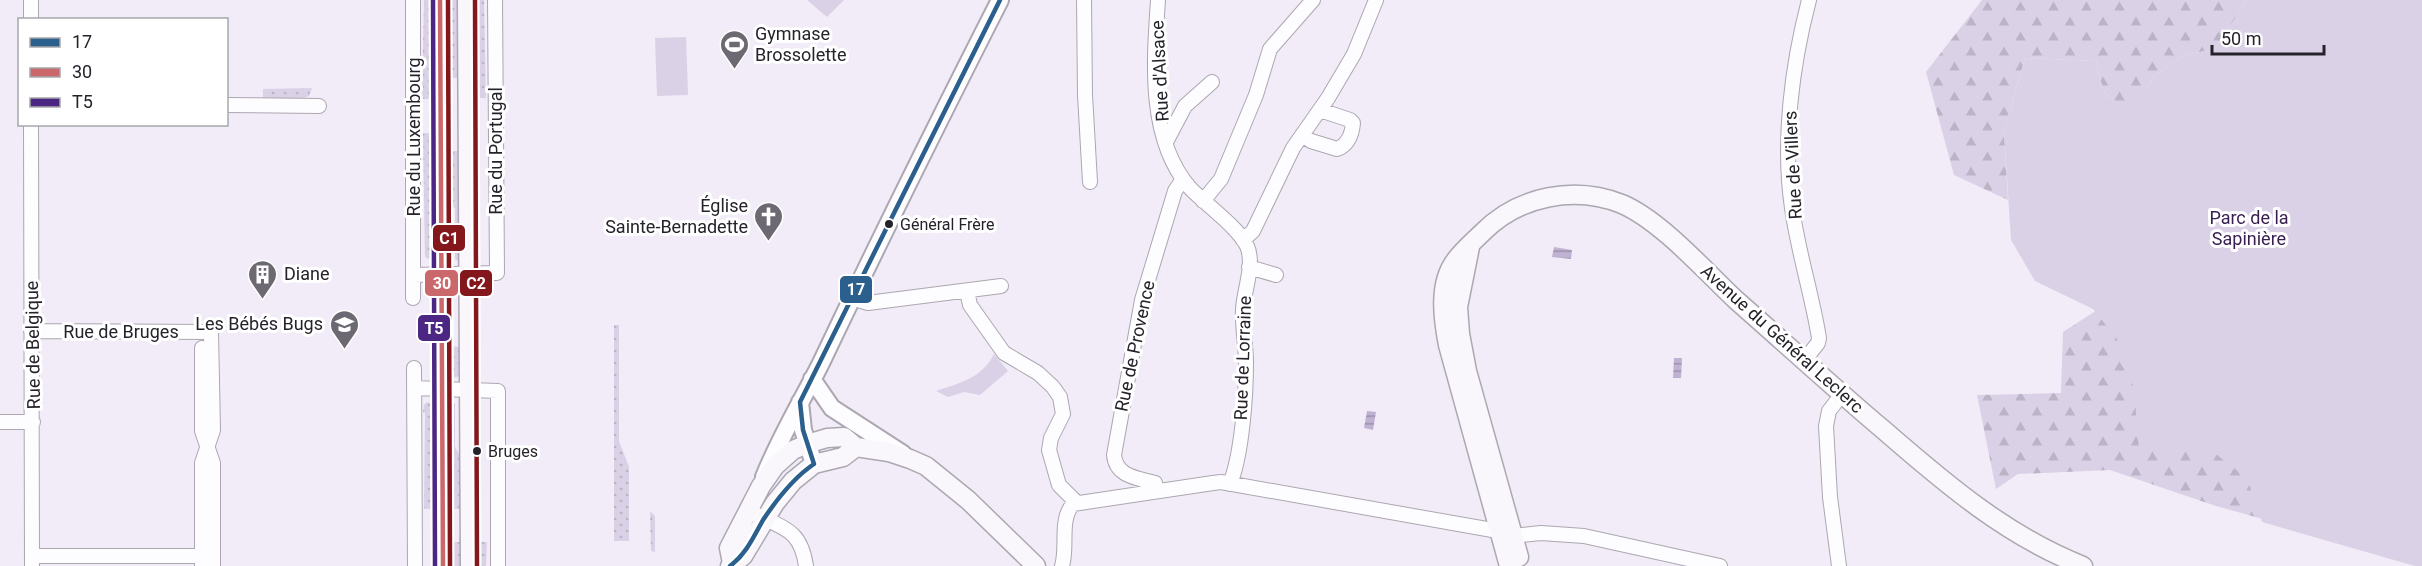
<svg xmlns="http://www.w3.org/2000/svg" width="2422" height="566" font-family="Roboto,sans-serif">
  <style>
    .grass { fill: url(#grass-dots) }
    .forest { fill: url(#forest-firs) }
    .park { fill: #dad1e7 }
    .water { fill: url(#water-rules) }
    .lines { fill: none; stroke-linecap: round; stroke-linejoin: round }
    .minor-casing { stroke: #aca7b1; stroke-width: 16 }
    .tertiary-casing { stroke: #aca7b1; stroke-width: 20 }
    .secondary-casing { stroke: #aca7b1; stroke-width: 21 }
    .minor { stroke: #fdfcfe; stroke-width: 14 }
    .tertiary { stroke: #fdfcfe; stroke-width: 16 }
    .secondary { stroke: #f9f7fb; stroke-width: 18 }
    .bus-1-casing { stroke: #fff; stroke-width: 9 }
    .bus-2-casing { stroke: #fff; stroke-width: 9 }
    .bus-3-casing { stroke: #fff; stroke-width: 9 }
    .bus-4-casing { stroke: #fff; stroke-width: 9 }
    .bus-5-casing { stroke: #fff; stroke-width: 9 }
    .bus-1 { stroke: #2b5f8d; stroke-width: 4.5 }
    .bus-2 { stroke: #cb686b; stroke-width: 4.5 }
    .bus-3 { stroke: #4b2783; stroke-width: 4.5 }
    .bus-4 { stroke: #83171b; stroke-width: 4.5 }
    .bus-5 { stroke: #83171b; stroke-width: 4.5 }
    .bus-dot { fill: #26222b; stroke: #fff; stroke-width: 2 }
    .labels { text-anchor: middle; stroke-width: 6; stroke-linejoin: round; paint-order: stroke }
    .bus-label { font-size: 16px; fill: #26222b; stroke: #fff; text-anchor: start }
    .poi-label { font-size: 18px; fill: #26222b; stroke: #fff; text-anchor: start }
    .street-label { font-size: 18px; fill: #26222b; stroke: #fff }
    .park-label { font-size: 18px; fill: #371d50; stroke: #fff }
    .line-badge { stroke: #fff; stroke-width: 2 }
    .badge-label { font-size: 16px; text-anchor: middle; font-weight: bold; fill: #fff }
  </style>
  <defs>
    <pattern id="grass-dots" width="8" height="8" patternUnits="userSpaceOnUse" patternTransform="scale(1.5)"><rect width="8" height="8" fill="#dad1e7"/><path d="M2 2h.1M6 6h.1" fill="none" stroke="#bbb3c6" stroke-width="1.8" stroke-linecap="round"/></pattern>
    <pattern id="forest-firs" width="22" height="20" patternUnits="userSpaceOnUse" patternTransform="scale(1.5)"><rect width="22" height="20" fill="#dad1e7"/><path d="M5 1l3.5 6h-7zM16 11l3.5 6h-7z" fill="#bbb3c6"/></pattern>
    <pattern id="water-rules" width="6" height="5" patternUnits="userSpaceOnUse" patternTransform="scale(1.5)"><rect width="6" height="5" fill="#c0b2d2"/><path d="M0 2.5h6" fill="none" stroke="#9c90ab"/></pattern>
  </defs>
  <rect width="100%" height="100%" fill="#f1ecf7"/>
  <path class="grass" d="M424,0h7l1,99h-10z
    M448,0h11v78h-11z
    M476,0h8l2,98h-9z
    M312,88l-3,8 -8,3h-38v-10z
    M423,133h9l1,124 -5,2 -3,-2z
    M449,151h11l-1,110h-1l-3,-2v-50l-6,-9z
    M614,325h5v116l10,26v74h-15z
    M450,346l10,1c0,10 4,24 -4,31l-6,-4z
    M451,401l4,3v43l6,10v52h-10z
    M427,402l7,3 -1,104h-9l1,-96 -2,-1 1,-7z
    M650,511l5,5v36l-4,-1z
    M450,542h11v24h-10z
    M478,542h9l-1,24h-8z"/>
  <path class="forest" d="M1982,0h265l-32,49 -30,6 -31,21 -8,14 -23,16c-23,-8 -21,-25 -27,-45l-71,-3 -21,73 4,69 -54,-25 -28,-103z
    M2125,292l297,271 -206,-57 -106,-36 -92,4 -22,15 -19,-94 84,-2 2,-61z"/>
  <path class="park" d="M807,0h37l-17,17z
    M2247,0h175v566h-7l-153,-44 -15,-44 -39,-30 -69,2 -5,-61 -13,-45 -28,-35 -58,-28 -24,-41 -7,-109 21,-73 71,3c6,20 4,38 27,44l23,-15 8,-14 31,-21 30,-6z
    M686,37l2,58 -31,1 -2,-58z
    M994,354l14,17 -28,24 -16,-3 -16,5 -12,-6c24,-8 46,-13 58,-37z"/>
  <path class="water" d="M1554,247l18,3 -1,9 -19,-2z
    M1674,358h8l-1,20h-8z
    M1367,411l9,1 -3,18 -9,-2z"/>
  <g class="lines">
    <defs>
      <path id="minor" d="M31,0v20
        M1084,0l1,95 5,87
        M1158,0c-4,60 -11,139 32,188 15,16 48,39 57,58 8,18 -3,44 -4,63 -1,18 3,36 3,54 0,33 -4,91 -16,121
        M226,105l93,1
        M31,124l1,442
        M1302,135l9,6 26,8c11,-4 15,-15 16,-26l-3,-3 -30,-10
        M1166,142l19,-36 27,-24
        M1203,201l18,-22 35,-84 14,-46 43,-49
        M1243,240l10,-9 40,-83 35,-50 26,-44 22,-54
        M1249,267l27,8
        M413,275l84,-2 -2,-273
        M967,291l3,14 34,48 34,20 15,14 7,10 3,17 -12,24 -2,12 10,35 17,17
        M413,298v-298
        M851,298l17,5 133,-17
        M31,331l180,1 2,98 -11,33v103
        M202,348v83l11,32v103
        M1804,361l14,-18 1,-5c-7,-44 -21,-86 -27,-130 -10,-67 0,-143 17,-208
        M414,368l1,198
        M414,388l84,3v175
        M0,422h33
        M1157,491l-2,-8c-17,-5 -39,-6 -41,-28l28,-155 33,-109 8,-12
        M757,515c29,14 44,16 49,51
        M1512,536l29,-3 43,3 136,30
        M32,556h178
        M1062,566c6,-19 -3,-46 11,-62l140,-21 8,-1 277,49
        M1839,566l-9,-69 -4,-71 3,-15 13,-17"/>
      <path id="tertiary" d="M812,379l20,29 71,46
        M800,402l3,28 11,34
        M764,477c16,-40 38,-76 57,-114 58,-122 118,-243 179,-363"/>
      <path id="secondary" d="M440,0l3,566
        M467,0l3,566
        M1470,247l-12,60 2,27 7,37 52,186
        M732,563l-3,-15 32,-62 14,-20 18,-16 14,-6 20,-6 17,-1 12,10 33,5 21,7 16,7 42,34 68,66
        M730,566l13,-10 32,-53 18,-22 21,-17 29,-7 13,-10
        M1509,566l-61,-221c-5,-26 -10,-61 7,-84 7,-10 19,-20 28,-29 36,-36 92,-47 139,-28 39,17 82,66 114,96 50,44 99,89 150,132 61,53 121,104 197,134"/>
    </defs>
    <use href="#minor" class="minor-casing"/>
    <use href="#tertiary" class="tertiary-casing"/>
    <use href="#secondary" class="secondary-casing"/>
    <use href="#minor" class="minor"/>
    <use href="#tertiary" class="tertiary"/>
    <use href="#secondary" class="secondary"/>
    <defs>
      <path id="bus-1" d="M730,566c16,-12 23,-28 33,-46 14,-21 30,-42 51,-56l-11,-34 -3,-28 200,-402"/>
      <path id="bus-2" d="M440,0l3,566"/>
      <path id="bus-3" d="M433,0l2,566"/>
      <path id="bus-4" d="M448,0l2,566"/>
      <path id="bus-5" d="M475,0l2,566"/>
    </defs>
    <use href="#bus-1" class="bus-1-casing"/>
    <use href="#bus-2" class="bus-2-casing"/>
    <use href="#bus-3" class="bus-3-casing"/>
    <use href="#bus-4" class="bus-4-casing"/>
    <use href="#bus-5" class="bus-5-casing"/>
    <use href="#bus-1" class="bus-1"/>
    <use href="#bus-2" class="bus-2"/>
    <use href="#bus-3" class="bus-3"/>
    <use href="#bus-4" class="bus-4"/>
    <use href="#bus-5" class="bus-5"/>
  </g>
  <defs>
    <symbol id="stadium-pin" viewBox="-11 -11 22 30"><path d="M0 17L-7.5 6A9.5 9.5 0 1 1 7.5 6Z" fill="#6d6972" stroke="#fff"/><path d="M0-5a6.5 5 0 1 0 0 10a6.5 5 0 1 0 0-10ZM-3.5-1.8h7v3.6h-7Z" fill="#fff"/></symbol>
    <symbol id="church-pin" viewBox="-11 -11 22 30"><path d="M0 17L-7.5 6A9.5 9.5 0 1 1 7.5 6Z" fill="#6d6972" stroke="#fff"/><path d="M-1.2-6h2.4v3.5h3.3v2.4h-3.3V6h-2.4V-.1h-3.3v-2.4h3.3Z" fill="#fff"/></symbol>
    <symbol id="building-pin" viewBox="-11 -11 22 30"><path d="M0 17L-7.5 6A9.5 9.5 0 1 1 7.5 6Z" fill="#6d6972" stroke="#fff"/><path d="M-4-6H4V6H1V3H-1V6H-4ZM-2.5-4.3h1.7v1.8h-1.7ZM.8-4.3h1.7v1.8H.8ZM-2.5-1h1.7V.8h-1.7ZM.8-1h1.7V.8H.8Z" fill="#fff"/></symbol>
    <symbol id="school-pin" viewBox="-11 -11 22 30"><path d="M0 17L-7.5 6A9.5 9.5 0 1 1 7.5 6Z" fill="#6d6972" stroke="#fff"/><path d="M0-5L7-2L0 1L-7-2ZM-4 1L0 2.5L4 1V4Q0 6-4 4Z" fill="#fff"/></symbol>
  </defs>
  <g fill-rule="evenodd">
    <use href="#stadium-pin" x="718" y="28" width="33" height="45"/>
    <use href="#church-pin" x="752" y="200" width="33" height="45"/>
    <use href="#building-pin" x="246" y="258" width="33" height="45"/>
    <use href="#school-pin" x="328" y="308" width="33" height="45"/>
  </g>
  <g class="bus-dot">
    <circle cx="889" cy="224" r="5"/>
    <circle cx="477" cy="451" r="5"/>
  </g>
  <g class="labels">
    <g class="bus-label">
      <text x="900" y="230">Général Frère</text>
      <text x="488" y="457">Bruges</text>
    </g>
    <g class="poi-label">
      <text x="755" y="40">Gymnase<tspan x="755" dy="21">Brossolette</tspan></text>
      <text x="748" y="212" text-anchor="end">Église<tspan x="748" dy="21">Sainte-Bernadette</tspan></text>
      <text x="284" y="280">Diane</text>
      <text x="323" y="330" text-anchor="end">Les Bébés Bugs</text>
    </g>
    <g class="street-label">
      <text transform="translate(1160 71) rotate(-93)" y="6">Rue d'Alsace</text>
      <text transform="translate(414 137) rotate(-90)" y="6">Rue du Luxembourg</text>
      <text transform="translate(496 151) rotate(-90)" y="6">Rue du Portugal</text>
      <text transform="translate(1793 165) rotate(-93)" y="6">Rue de Villers</text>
      <text x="121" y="338">Rue de Bruges</text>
      <text transform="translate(1782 339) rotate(42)" y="6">Avenue du Général Leclerc</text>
      <text transform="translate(33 345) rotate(-91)" y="6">Rue de Belgique</text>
      <text transform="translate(1135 346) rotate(-78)" y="6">Rue de Provence</text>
      <text transform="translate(1243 358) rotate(-88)" y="6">Rue de Lorraine</text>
    </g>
    <g class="park-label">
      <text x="2249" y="224">Parc de la<tspan x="2249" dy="21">Sapinière</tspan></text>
    </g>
  </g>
  <g class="line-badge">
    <rect x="432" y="224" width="34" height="28" rx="6" fill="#83171b"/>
    <rect x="424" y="269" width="35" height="28" rx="6" fill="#cb686b"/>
    <rect x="459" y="269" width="34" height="28" rx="6" fill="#83171b"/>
    <rect x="839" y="275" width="34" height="29" rx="6" fill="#2b5f8d"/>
    <rect x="417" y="314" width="34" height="28" rx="6" fill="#4b2783"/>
  </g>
  <g class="badge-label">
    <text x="449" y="244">C1</text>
    <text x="442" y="289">30</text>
    <text x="476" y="289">C2</text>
    <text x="856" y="295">17</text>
    <text x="434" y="334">T5</text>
  </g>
  <rect x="18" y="18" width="210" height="108" fill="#ffffff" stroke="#a8a7aa" stroke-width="1.5"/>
  <rect x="30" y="38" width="30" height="9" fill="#2b5f8d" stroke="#a8a7aa" stroke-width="1.5"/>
  <text x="72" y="48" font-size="18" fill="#26222b">17</text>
  <rect x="30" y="68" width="30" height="9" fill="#cb686b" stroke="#a8a7aa" stroke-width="1.5"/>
  <text x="72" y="78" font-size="18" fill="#26222b">30</text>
  <rect x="30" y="98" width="30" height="9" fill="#4b2783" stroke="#a8a7aa" stroke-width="1.5"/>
  <text x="72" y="108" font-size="18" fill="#26222b">T5</text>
  <path d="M2212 45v9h112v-9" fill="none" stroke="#26222b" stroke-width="3"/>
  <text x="2221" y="45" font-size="18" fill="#26222b" stroke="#ffffff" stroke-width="4.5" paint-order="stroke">50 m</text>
</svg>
